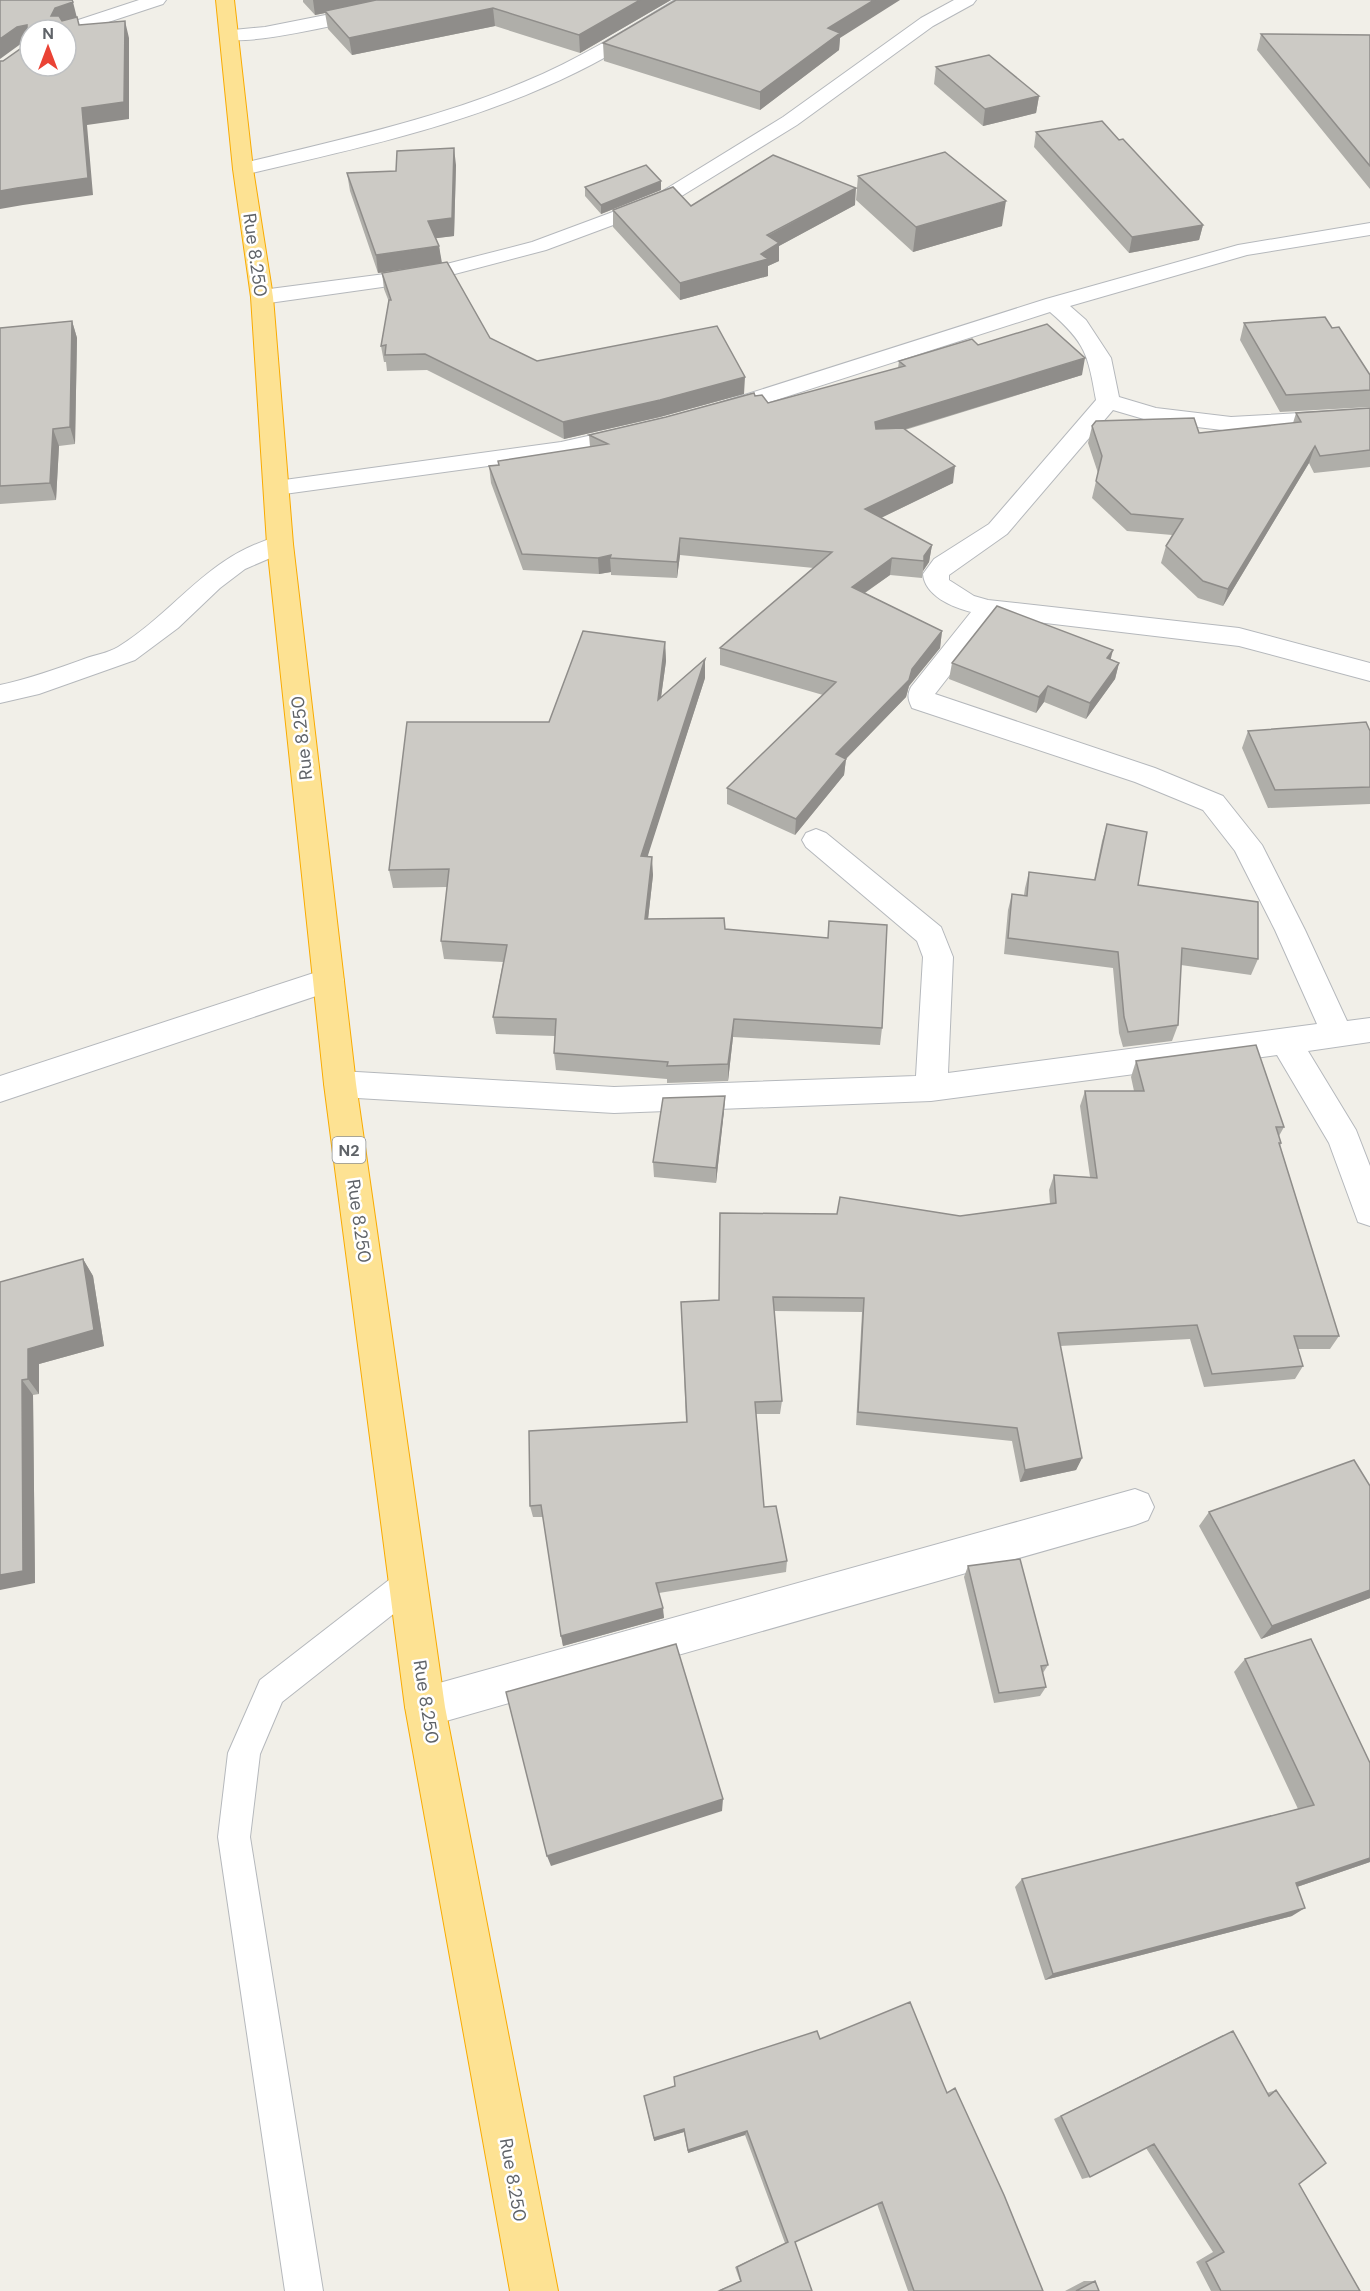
<svg xmlns="http://www.w3.org/2000/svg" width="1370" height="2291" font-family="'DM Sans',sans-serif">
  <style>
    .lines { fill: none; stroke-linecap: round; stroke-linejoin: round }
    .lane-casing { stroke: #b5b8bc; stroke-width: 2 }
    .street-casing { stroke: #b5b8bc; stroke-width: 2 }
    .highway-casing { stroke: #f9ab00; stroke-width: 2 }
    .lane { fill: #fff; fill-rule: evenodd }
    .street { fill: #fff; fill-rule: evenodd }
    .highway { fill: #fde293; fill-rule: evenodd }
    .wall { fill: #afaea9 }
    .shaded-wall { fill: #8f8d8a }
    .building { fill: #cccac5; stroke: #8f8d8a; stroke-width: 1.5; fill-rule: evenodd }
    .labels { text-anchor: middle; stroke-width: 5; stroke-linejoin: round; paint-order: stroke }
    .shield { fill: #fff; stroke: #8f9295; stroke-width: 1.5 }
    .shield-label { font-size: 16px; font-weight: bold; fill: #5f6368 }
    .street-label { font-size: 18px; fill: #5f6368; stroke: #fff }
  </style>
  <rect width="100%" height="100%" fill="#f1efe8"/>
  <g class="lines">
    <defs>
      <path id="lane" d="M409,1568l11,5 4,10 -4,10 -138,109 -22,52 -10,83 73,454h-38l-67,-454 10,-84 32,-73 138,-107z"/>
      <path id="street" d="M139,0h27l-3,4 -91,30 -6,1v-5h-9l3,-4z
        M675,0h22l-3,4c-39,23 -77,49 -117,68 -105,52 -221,77 -334,103l-7,-2 -3,-4 3,-4c97,-24 195,-44 288,-83 53,-22 102,-52 151,-82z
        M954,0h22l-3,4 -40,22 -136,99 -130,80 -121,45 -114,30 -170,24 -8,-2 -3,-5 3,-5 8,-2 169,-22 101,-26 121,-45 130,-80 138,-99z
        M371,6l6,1 3,4 -3,4c-31,8 -127,31 -154,24l-3,-4 3,-4 42,-4z
        M1370,223v12l-123,20 -177,51 16,14 25,38 8,39 37,11 75,9 139,-8v14l-139,8 -77,-9 -41,-12 -106,124 -58,41v5l25,16 14,4 251,28 131,35v18l-131,-35 -244,-29 -60,77 220,74 68,28 39,49 43,85 42,91 23,-3v24l-62,9 48,79 14,36v60l-12,-4 -29,-79 -52,-88 -346,46 -317,12 -274,-16 -11,-4 -5,-9 5,-9 11,-4 274,16 302,-11 7,-119 -6,-16 -111,-94 -4,-7 4,-7 10,-4 10,4 115,94 12,30 -5,116 369,-49 -42,-94 -40,-79 -32,-41 -68,-28 -223,-74c-4,-9 -5,-13 -1,-21l60,-75c-19,-5 -46,-16 -48,-38l11,-15 55,-35 107,-124c-8,-45 -10,-57 -46,-88l-321,103 -8,2 -8,-2 -4,-5 4,-5 333,-106 192,-54z
        M633,426l8,2 4,5 -4,5 -80,18 -284,39 -9,-2 -3,-5 3,-5 9,-2 284,-39z
        M280,536l9,2 4,6 -4,6 -44,19 -25,19 -42,40 -43,32 -96,34 -39,9v-18c29,-6 56,-16 84,-26 11,-4 24,-6 34,-12 60,-37 89,-92 162,-111z
        M329,968l11,4 4,8 -4,8 -340,114v-26z
        M1135,1489l13,5 6,13 -6,13 -13,5 -710,202 -14,-6 -6,-14 6,-14 14,-6z"/>
      <path id="highway" d="M216,0h18l19,169 20,128 20,247 63,540 89,623 113,584h-48l-105,-584 -81,-623 -57,-540 -16,-247 -18,-128z"/>
    </defs>
    <use href="#lane" class="lane-casing"/>
    <use href="#street" class="street-casing"/>
    <use href="#highway" class="highway-casing"/>
    <use href="#lane" class="lane"/>
    <use href="#street" class="street"/>
    <use href="#highway" class="highway"/>
  </g>
  <path class="wall" d="M303,0h368l-91,53 -85,-27 -143,29 -24,-26 -3,-16 -10,2 -12,-13z
    M1261,34l109,1v154l-113,-139z
    M840,38l-1,12 -79,60 -156,-49 -1,-18z
    M936,67l103,29 -3,17 -53,13 -49,-42z
    M1036,132l83,8 84,85 -4,15 -70,13 -95,-106z
    M456,165l-2,71 -18,2 3,8 2,16 49,76 47,23 207,33 -84,23 -96,22 -137,-69 -40,1 -1,-9h-2l-3,-16 8,-44 -5,-13 -2,-16 29,-5 -33,5 -28,-82 -3,-18 49,-2z
    M858,176l144,50 -89,26 -57,-52z
    M661,181v9l-60,24 -16,-18v-9z
    M855,205l-76,41v15l-11,5v10l-88,24 -67,-73v-17l78,-4z
    M72,321l5,17 -2,106 -16,2 -3,54 -56,4v-176z
    M1244,323l88,5 38,47v32l-90,5 -40,-72z
    M978,345l104,30 -177,55 48,53 -72,35 51,27 -3,17 -6,9 -1,7 -32,-3 -25,18 77,38 -2,17 -31,38 -3,11 -60,62 -2,16 -49,60 -68,-31v-16l96,-93 -103,-30v-17l94,-80 -134,-13 -3,23 -66,-3v-3l-12,2 -76,-4 -32,-87 -2,-17 9,-1v-4l92,-14 -1,-12 166,-39 13,7 130,-35 1,-7z
    M1370,408v59l-56,6 -5,-10 -86,143 -25,-8 -37,-35 5,-17 6,-11 -45,-4 -35,-33 6,-25 -10,-30 4,-17 107,7 94,-10 3,-10z
    M665,642l1,19 -5,36 44,-19 -58,178 6,19 -5,44 77,10 103,9 1,-17 53,107 -2,17 -147,-8 -5,44 -61,2v-4l-111,-9 -2,-17 1,-17 -59,-2 -3,-17 10,-55 -59,-3 -3,-18 6,-54 -54,1 -4,-18 160,-148z
    M1111,659l8,4 -4,16 -29,40 -42,-17 -8,11 -87,-34 3,-16z
    M1248,731h122v73l-102,4 -26,-60z
    M1107,824l31,61 120,74 -7,16 -70,-10 -3,60 -6,16 -49,6 -4,-14 -6,-65 -109,-14 4,-44 4,-16 12,1 1,-7 4,-16 65,8 8,-39z
    M1136,1061l148,66 -5,9 2,7 -1,3 59,190 -9,13h-32l5,17 -8,13 -91,8 -14,-48 -130,7 22,112 -6,12 -56,12 -8,-41 -156,-16 6,-113 -88,-1 8,90 -2,13h-24l8,93 23,54 -1,11 -127,21 5,25 -101,28 -20,-129h-10l-3,-11 156,-84 -5,-120 37,-2 242,-84 90,-12 -1,-14 5,-15 36,2 -10,-71 5,-15h49l-3,-14z
    M725,1096l-1,15 -8,72 -62,-6 -1,-15z
    M83,1259l10,17 11,70 -65,18v30l-6,1 2,188 -35,-301z
    M1209,1512l161,86 -109,41 -62,-113z
    M968,1566l80,99 -5,8 3,14 -6,9 -46,7 -30,-126z
    M1245,1659l125,104v99l-73,25 -5,29 -247,64 -30,-93 7,-8 276,-70 -64,-137z
    M1223,2035l44,58 9,-3 23,94 61,107h-149l-15,-29 17,-10 -67,-104 -56,29 -8,2 -28,-60z
    M820,2039l127,54 96,198h-135l-31,-87 -82,38 17,49h-95l23,-10 -5,-14 50,-24 -40,-108 -57,18 -4,-21 -30,9 -10,-45z
    M1084,2281h11l4,10h-34z"/>
  <path class="shaded-wall" d="M313,0h67l1,2 -66,13z
    M640,0h31l-91,53 -1,-18z
    M874,0h26l-60,38 -1,12 -79,60v-18l68,-64z
    M73,2l4,16 -18,6 -8,-8 4,-8z
    M493,8l2,18 -143,29 -3,-17z
    M125,21l4,17v81l-42,6 6,70 -70,10 -23,4v-18l82,-83z
    M27,25l3,16 -8,2 -22,16v-20l17,-12z
    M1039,96l-3,17 -53,13 2,-17z
    M454,148l2,17 -2,71 -24,3 -2,-18z
    M661,181v9l-60,24v-9z
    M856,188l-1,17 -76,41v15l-11,5v10l-88,24v-17z
    M1006,201l-4,25 -89,26 3,-25z
    M1203,225l-4,15 -70,13 3,-16z
    M439,246l3,17 -64,10 -2,-18z
    M72,321l5,17 -2,106 -5,-17z
    M1085,358l-3,17 -209,64 2,-17z
    M745,377l-1,17 -84,23 -96,22 -1,-17z
    M53,429l6,17 -3,54 -6,-17z
    M1315,446l-6,17 -86,143 5,-17z
    M955,466l-2,17 -89,43 1,-17z
    M680,538v17l-3,23v-16z
    M932,545l-3,17 -6,9 1,-15z
    M611,555l-1,3 1,14 -12,2 -1,-16z
    M892,558l-2,17 -40,28 2,-16z
    M942,631l-2,17 -31,38 -3,11 -72,74 2,-17 76,-85z
    M665,642l1,19 -8,58v-19z
    M1113,650l-4,16 -2,-8z
    M705,659v19l-63,196 -1,-18z
    M1119,663l-4,16 -29,40 4,-16z
    M1048,686l-4,16 -8,11 3,-16z
    M846,759l-2,16 -49,60 1,-16z
    M652,857l1,18 -7,62 -1,-18z
    M734,1019l-1,18 -5,44v-17z
    M725,1096l-1,15 -8,72v-15z
    M83,1259l10,17 11,70 -65,18v30l-11,-15v-30z
    M22,1380l11,15 2,188 -35,7v-15z
    M1082,1458l-6,12 -56,12 5,-12z
    M1370,1590v8l-109,41 11,-13z
    M663,1608l1,10 -101,28 -2,-10z
    M723,1799l-1,12 -171,55 -4,-10z
    M1370,1858v4l-88,30 14,-9z
    M1305,1908l-13,8 -247,64 8,-6z
    M684,2129v3l-30,9v-3z
    M747,2131l-2,4 -57,18v-3z"/>
  <path class="building" d="M0,0h72l1,2 -18,6 -4,8h8l3,5 15,-4 2,8 46,-4 -1,81 -42,6 6,70 -71,10 -17,3v-130h3l24,-17v-19l-10,2 -17,12zM30,30h36v36h-36z
    M376,0h264l-61,35 -86,-27 -144,30 -24,-27z
    M676,0h198l-46,28 12,5 -80,59 -157,-49z
    M1261,34l109,1v131z
    M989,55l50,41 -54,13 -49,-42z
    M1102,121l17,19 4,-1 80,86 -71,12 -96,-105z
    M454,148l-2,70 -24,3 11,25 -63,9 -29,-82 49,-2 1,-20z
    M945,152l61,49 -90,26 -58,-51z
    M773,155l83,33 -89,47 12,8 -18,11 7,5 -88,24 -67,-73 60,-23 18,19z
    M646,165l15,16 -60,24 -16,-18z
    M447,262l43,76 47,23 180,-35 28,51 -85,23 -97,22 -138,-68 -40,1 1,-10 -5,1 8,-46h2l-9,-27z
    M1325,317l7,11 7,-1 31,48v15l-84,5 -42,-72z
    M72,321l-2,106 -17,2 -3,54 -50,3v-158z
    M1047,324l38,34 -210,64 1,7 27,-1 52,38 -90,43 67,36 -8,11v5l-32,-3 -40,29 90,44 -30,38 -3,11 -73,74 10,5 -50,60 -69,-31 109,-106 -116,-34 112,-96 -152,-14 -3,24 -67,-4 1,-3 -13,3 -76,-4 -33,-88 10,-1 -1,-4 110,-17 -19,-9 77,-18 88,-24 1,3 7,-1 6,8 137,-37 -6,-5 73,-22 6,6z
    M1370,408v42l-50,6 -5,-10 -87,143 -25,-8 -37,-35 17,-27 -52,-5 -35,-33 6,-25 -10,-30 4,-5 98,-3 5,15 102,-11 -5,-9z
    M997,606l116,44 -6,8 12,5 -29,40 -42,-17 -9,11 -87,-34z
    M583,631l82,11 -7,58 47,-41 -64,197 11,1 -7,62 79,-1 1,11 103,9 1,-17 58,4 -5,103 -148,-9 -6,45 -61,2 1,-4 -114,-9 2,-34 -63,-2 14,-72 -66,-4 8,-72 -60,1 18,-148h142z
    M1366,722l4,9v56l-95,3 -27,-59z
    M1107,824l40,8 -9,53 120,17v57l-76,-11 -4,77 -50,7 -4,-15 -6,-65 -110,-14 4,-44 15,2 2,-24 66,8z
    M1256,1045l28,82h-8l5,16h-2l60,193h-45l9,30 -91,8 -15,-49 -139,8 24,125 -57,12 -8,-42 -159,-16 6,-114 -91,-1 9,104 -27,1 9,105 12,-1 11,55 -131,22 7,25 -102,28 -20,-131 -11,1 -1,-75 158,-9 -6,-120 38,-2 1,-87 117,1 3,-17 120,19 96,-13 -2,-28 43,3 -12,-87h59l-8,-30z
    M725,1096l-9,72 -63,-6 10,-64z
    M83,1259l11,71 -66,19v30l-6,1 1,191 -23,4v-293z
    M1354,1460l16,26v104l-98,36 -63,-114z
    M1020,1559l28,106 -7,1 5,21 -47,6 -31,-127z
    M1311,1639l59,124v95l-74,25 9,25 -252,66 -31,-95 292,-74 -69,-146z
    M676,1644l47,155 -176,57 -41,-164z
    M910,2002l37,91 8,-5 49,107 39,96h-129l-32,-89 -87,40 17,49h-93l22,-10 -4,-14 51,-25 -41,-111 -59,19 -4,-21 -30,9 -10,-42 31,-10 -1,-9 143,-46 3,8z
    M1233,2031l36,65 7,-6 50,73 -27,21 61,107h-139l-15,-29 18,-10 -70,-108 -64,33 -29,-61z
    M1095,2281l4,10h-23z"/>
  <g class="labels">
    <rect class="shield" x="332.5" y="1137" width="33" height="26" rx="4.5"/>
    <g class="shield-label">
      <text x="349" y="1156">N2</text>
    </g>
    <g class="street-label">
      <text transform="translate(255 255) rotate(82)" y="6">Rue 8.250</text>
      <text transform="translate(302 738) rotate(-96)" y="6">Rue 8.250</text>
      <text transform="translate(359 1221) rotate(82)" y="6">Rue 8.250</text>
      <text transform="translate(426 1702) rotate(81)" y="6">Rue 8.250</text>
      <text transform="translate(513 2180) rotate(80)" y="6">Rue 8.250</text>
    </g>
  </g>
  <g transform="translate(48 48)"><circle r="28" fill="#ffffff" stroke="#bfc1c3" stroke-width="1.5"/>
  <path d="M0-4.5L10 22L0 15L-10 22Z" fill="#ea4335"/>
  <text y="-9" font-size="16" font-weight="bold" text-anchor="middle" fill="#5f6368">N</text>
  </g>
</svg>
